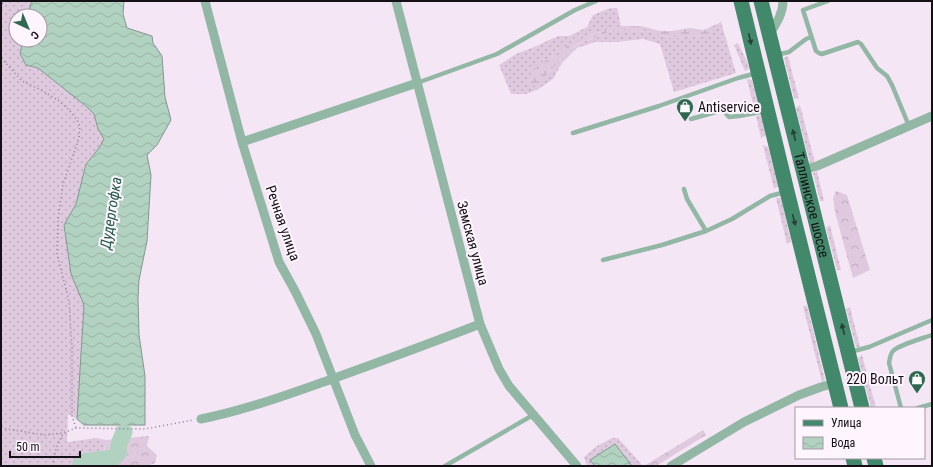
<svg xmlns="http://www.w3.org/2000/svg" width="933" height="467" font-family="'Roboto Condensed',sans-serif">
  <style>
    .grass { fill: url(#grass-dots) }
    .forest { fill: url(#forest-crowns) }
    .wetland { fill: url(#wetland-marsh) }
    .water { fill: url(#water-waves); stroke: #82988d }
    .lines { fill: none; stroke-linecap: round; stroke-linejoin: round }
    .river { stroke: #b1d2c1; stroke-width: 17 }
    .path { stroke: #8b808b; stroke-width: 1.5; stroke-dasharray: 1 3; stroke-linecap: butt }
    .service { stroke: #93b7a5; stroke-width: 4.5 }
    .minor { stroke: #93b7a5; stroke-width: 9 }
    .primary { stroke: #42896b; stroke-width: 15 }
    .oneway { fill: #274037 }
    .labels { text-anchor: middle; stroke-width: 4; stroke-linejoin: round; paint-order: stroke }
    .poi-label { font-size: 14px; fill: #151015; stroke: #fff5ff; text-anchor: start }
    .street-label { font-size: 14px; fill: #151015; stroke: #fff5ff }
    .water-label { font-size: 15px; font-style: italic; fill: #225c45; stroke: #fff5ff }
  </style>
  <defs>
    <pattern id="grass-dots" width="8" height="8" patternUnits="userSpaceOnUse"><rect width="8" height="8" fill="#dfc9df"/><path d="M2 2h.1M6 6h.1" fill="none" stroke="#beacbe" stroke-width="1.8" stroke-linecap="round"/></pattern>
    <pattern id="forest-crowns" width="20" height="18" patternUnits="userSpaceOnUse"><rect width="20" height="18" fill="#dfc9df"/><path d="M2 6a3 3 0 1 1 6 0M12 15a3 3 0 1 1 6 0" fill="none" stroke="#beacbe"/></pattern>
    <pattern id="wetland-marsh" width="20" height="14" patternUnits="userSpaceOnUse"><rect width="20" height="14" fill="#dfc9df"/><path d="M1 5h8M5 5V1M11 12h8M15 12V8" fill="none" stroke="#beacbe"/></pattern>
    <pattern id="water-waves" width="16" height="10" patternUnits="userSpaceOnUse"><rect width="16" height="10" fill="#b1d2c1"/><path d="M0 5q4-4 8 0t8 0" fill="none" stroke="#97b3a5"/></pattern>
  </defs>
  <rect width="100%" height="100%" fill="#f5e6f5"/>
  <path class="grass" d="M1,1h33l-3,2 -3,13h-12v24h7l-3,14 6,11 12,3 49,39 7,7 4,15 6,10 -5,9 -13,16 -10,40 -12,21 7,49 13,31 -7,114 -9,-5 -1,28 30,-4 9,2 -2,10 7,10 -4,6h-106z
    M610,8h7l4,18c-9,2 -17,7 -27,7l-31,16 -16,11 -7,3 5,14 14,-16 11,-11 10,-7 17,-6 16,-7 6,1 7,-1 25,2 20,6 33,-2 13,-9 -2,-2 6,-3 15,51 -62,19 -14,-48 -17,-5 -27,3h-21l-18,6 -15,15 -9,16 -16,11 -11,4h-15l-12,-29 17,-11 18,-7 24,-11h11l18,-9 6,-12z
    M738,43l10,21 1,5 -4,2 -11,-26z
    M788,56l11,43 -5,-1 -10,-40z
    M747,79l5,1 6,26 -4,3z
    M800,105l15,58h-5l-14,-55z
    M756,116h5l5,19 -5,3z
    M763,145l5,2 10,39 -4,3z
    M817,171l7,30h-4l-7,-28z
    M776,198h5l10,44 -4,2z
    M830,225l11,45h-4l-11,-42z
    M803,306h4l18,74 -3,2z
    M850,307l10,40h-4l-10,-38z
    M862,355l14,53h-5l-13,-50z
    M612,438h6l25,28h-11l-17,-22 -24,16 4,6h-7l-2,-3 -2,-6 13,-11z"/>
  <path class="forest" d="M836,191l11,4 23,75 -17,8 -18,-66 -2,-14z
    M703,430l3,5 -50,31h-12z
    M149,436l-2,10 10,9 -2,8 -8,3h-40l4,-6 -7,-10 2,-10z"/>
  <path class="wetland" d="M715,25l2,2v3l-13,6 -33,2 -20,-6 -25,-2 -7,1 -6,-1 -16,7 -18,6 -9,7 -11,11 -14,16 -11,9 -6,-3 3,-10 9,-10 7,-3 16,-11 14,-8 17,-8h6l10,-5 11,-2h20l19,5h12l18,-3 14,2z"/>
  <path class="water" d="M34,1h90l-1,13 4,14 25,8 1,7 9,13 3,41 6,23 -14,25 -10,10 4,20 -4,66 -8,39 -1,18 1,37 6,41v49h-61l-7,-6 7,-114 -13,-31 -7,-49 12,-21 10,-40 13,-16 5,-9 -6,-10 -4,-15 -7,-7 -49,-39 -12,-3 -6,-11 3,-14h17v-24h-12l3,-13z
    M615,444l17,22h-37l-5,-6z"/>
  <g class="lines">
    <path class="river" d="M80,466l4,-4 29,-4 5,-5 1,-9 5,-12"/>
    <path class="path" d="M1,12l2,-11
      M1,54l1,5 20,22 21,10 16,10 10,9 8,10 3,6 -1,11 -3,10 -13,37 -5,35 -1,35 12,47 3,47v68l4,12
      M1,428l43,7 19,-2 13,-5 69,1 48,-9
      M52,466l4,-17 7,-16"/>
    <path class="service" d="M828,1l-25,9 13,41 3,2 3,1 36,-12 3,2 16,24 10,8 5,9 17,41
      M776,55l13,-3 17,-13 5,-2
      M417,83l80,-29 78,-44 21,-9
      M691,119l32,-9 6,7 10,-1 27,-5
      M573,133l86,-27 79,-28 19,-5
      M684,189l3,10 19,32
      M603,260l59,-15 44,-14 26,-12 38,-23 15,-4
      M850,352l19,-5 63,-27
      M901,408l-12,-45c1,-4 1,-9 4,-12 5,-6 31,-13 39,-16
      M918,408l14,-4
      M445,466l88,-51"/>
    <path class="minor" d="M205,1l37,141 37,120 16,29 21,43 39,101 16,31
      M396,1l84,323 19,45 10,17 68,80
      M769,35c7,-11 14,-21 14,-34
      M242,142l175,-59
      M803,170l14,-4 115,-50
      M201,419c45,-9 88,-25 131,-40 50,-18 99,-36 148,-55
      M671,466l73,-44 55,-27 22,-8 14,-4"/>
    <g class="primary">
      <path d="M741,1l46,190 54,217"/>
      <path id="s1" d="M761,1l101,407"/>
      <path d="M853,458l2,8"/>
      <path d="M874,458l2,8"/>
    </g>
  </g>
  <defs><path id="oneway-solid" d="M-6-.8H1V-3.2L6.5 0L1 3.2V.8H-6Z"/></defs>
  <g class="oneway">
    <use href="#oneway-solid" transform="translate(750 39) rotate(77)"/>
    <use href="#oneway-solid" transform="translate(794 135) rotate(-104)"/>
    <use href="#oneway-solid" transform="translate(794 220) rotate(76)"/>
    <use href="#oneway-solid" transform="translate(843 329) rotate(-104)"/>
  </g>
  <defs>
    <symbol id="shop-pin" viewBox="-11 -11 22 30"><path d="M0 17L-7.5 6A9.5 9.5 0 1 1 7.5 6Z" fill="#2f6850" stroke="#fff5ff"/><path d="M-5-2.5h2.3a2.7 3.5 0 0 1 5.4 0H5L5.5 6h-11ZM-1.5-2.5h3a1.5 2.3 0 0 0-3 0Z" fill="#fff"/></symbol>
  </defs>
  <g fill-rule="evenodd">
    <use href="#shop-pin" x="675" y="97" width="20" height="27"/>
    <use href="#shop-pin" x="907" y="369" width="20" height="27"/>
  </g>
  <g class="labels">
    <g class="poi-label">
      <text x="698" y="112">Antiservice</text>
      <text x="904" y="384" text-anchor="end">220 Вольт</text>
    </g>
    <g class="street-label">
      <text dy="5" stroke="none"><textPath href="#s1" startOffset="210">Таллинское шоссе</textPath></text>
      <text transform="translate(283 223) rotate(71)" y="5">Речная улица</text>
      <text transform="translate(473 243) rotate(75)" y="5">Земская улица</text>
    </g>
    <g class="water-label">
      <text transform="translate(111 213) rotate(-81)" y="5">Дудергофка</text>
    </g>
  </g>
  <rect width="933" height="467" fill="none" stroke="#151015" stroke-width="4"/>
  <rect x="795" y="407" width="130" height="52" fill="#fff5ff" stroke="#a199a1"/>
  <rect x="803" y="420" width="20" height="6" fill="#42896b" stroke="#a199a1"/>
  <text x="831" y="427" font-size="12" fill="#151015">Улица</text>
  <rect x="803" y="437" width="20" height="12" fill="url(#water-waves)" stroke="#a199a1"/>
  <text x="831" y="447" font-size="12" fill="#151015">Вода</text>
  <g transform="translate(28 28) rotate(136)"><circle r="19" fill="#fff5ff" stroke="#a199a1"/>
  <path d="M0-3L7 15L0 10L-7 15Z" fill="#2f6850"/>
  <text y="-6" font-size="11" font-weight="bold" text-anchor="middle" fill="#151015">С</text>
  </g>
  <path d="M10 451v6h70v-6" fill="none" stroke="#151015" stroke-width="2"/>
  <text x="16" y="451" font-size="12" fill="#151015" stroke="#fff5ff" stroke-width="3" paint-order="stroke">50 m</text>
</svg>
